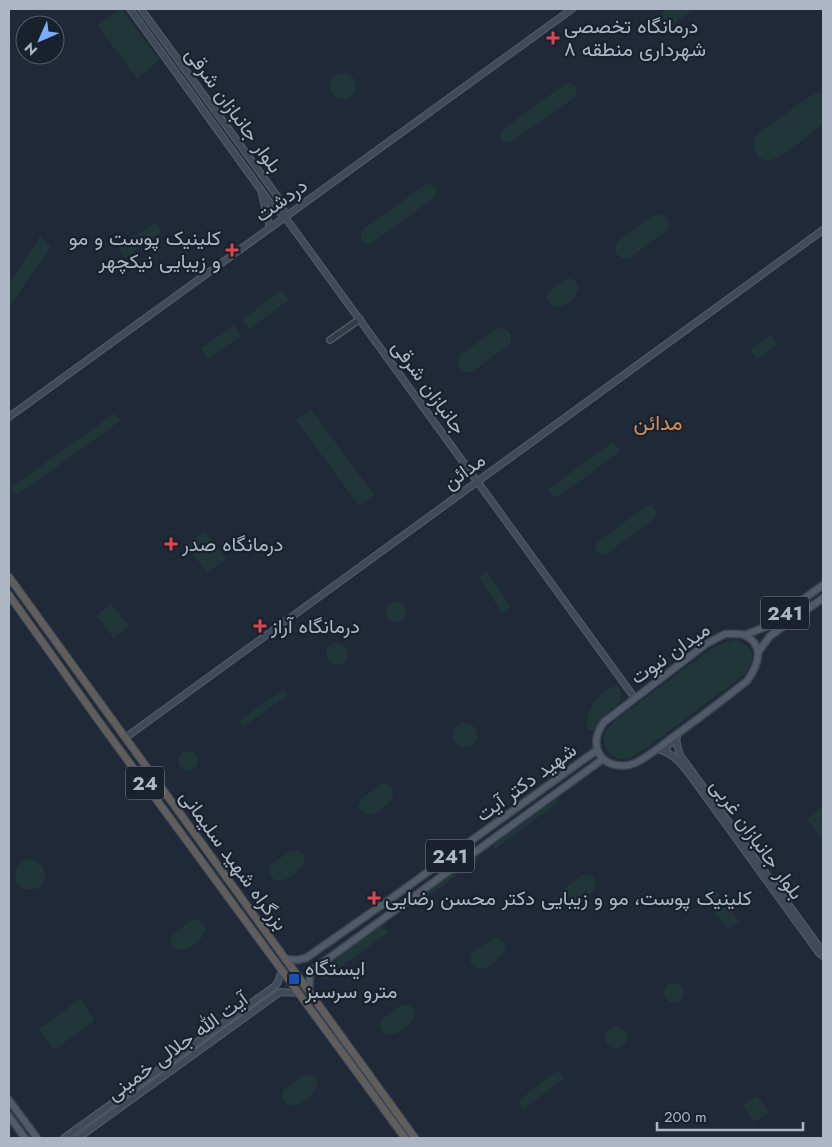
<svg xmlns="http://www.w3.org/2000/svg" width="832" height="1147" font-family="Jost,Vazirmatn,sans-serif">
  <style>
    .green { fill: #213639 }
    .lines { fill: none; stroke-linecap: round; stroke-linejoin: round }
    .tertiary-casing { stroke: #505966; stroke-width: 8 }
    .secondary-casing { stroke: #505966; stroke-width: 8 }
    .primary-casing { stroke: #3c4452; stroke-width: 9 }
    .trunk-casing { stroke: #3a434f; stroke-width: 9 }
    .tertiary { stroke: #333b48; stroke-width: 5 }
    .secondary { stroke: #404a5b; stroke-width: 5.5 }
    .primary { stroke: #505a68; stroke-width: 6 }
    .trunk { stroke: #5f5e5c; stroke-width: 7 }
    .health-dot { fill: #e0444e; stroke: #18212c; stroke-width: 2 }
    .transit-dot { fill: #1a4fb4; stroke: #18212c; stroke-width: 2 }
    .labels { text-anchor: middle; stroke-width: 4.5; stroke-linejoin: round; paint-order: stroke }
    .shield { fill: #18212c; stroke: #808997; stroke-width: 1 }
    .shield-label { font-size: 19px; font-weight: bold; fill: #adb6c5 }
    .poi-label { font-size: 20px; fill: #adb6c5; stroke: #18212c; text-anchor: start }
    .street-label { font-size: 20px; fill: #adb6c5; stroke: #18212c }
    .neighbourhood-label { font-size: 21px; fill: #d78e56; stroke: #18212c }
  </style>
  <rect width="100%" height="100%" fill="#1f2938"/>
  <path class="green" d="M118,9h4l37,51 -22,19 -40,-54 23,-15z
    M667,9h27l-24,18h-7l-3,-2 -2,-7 2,-4z
    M330 86a13 13 0 1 1 26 0a13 13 0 1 1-26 0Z
    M570,83l7,5 -2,9 -64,45c-6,2 -11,-1 -11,-8l2,-4 63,-46z
    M815,93h8v31c-10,8 -41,34 -52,36 -16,2 -22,-16 -13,-27z
    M431,184l6,5 -2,8 -63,46c-9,2 -14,-5 -10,-13l63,-45z
    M659,214c9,2 12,8 8,16l-37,28c-7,2 -13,-1 -15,-8l3,-9 36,-26z
    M155,222l7,10 -37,26 -7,-10z
    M40,236l11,11 -42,60v-22z
    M569,278c27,7 -12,45 -22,21l1,-7 16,-12z
    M282,290l7,10 -40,29 -7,-9z
    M234,325l7,11 -33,23 -7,-11z
    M501,328c9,1 12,8 9,16l-38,28c-7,2 -12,-1 -14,-8l2,-9 36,-26z
    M770,335l7,10 -20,15 -7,-10z
    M311,409l63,86 -15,11 -63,-86z
    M115,413l5,8 -104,75 -6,-8z
    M613,442l7,9 -34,26 -31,21 -7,-9z
    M651,505l6,6 -2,7 -49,36 -4,1 -5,-3 -2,-6 2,-4 49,-36z
    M205,531l21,28 -19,14 -21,-28z
    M487,572l24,35 -9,6 -23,-35z
    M386 612a10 10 0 1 1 20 0a10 10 0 1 1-20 0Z
    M111,604l18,22 -15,12 -18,-22z
    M734,640c22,7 22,17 11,34l-97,73c-7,4 -14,10 -21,12 -14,3 -26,-12 -22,-26 2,-6 8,-10 13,-15l97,-72z
    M326 654a11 11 0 1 1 22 0a11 11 0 1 1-22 0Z
    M618,685c12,25 -17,23 -23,45h-7c-4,-21 10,-38 30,-45z
    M284,689l4,6 -45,32 -4,-6z
    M453 735a12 12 0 1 1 24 0a12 12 0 1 1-24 0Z
    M178 761a10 10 0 1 1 20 0a10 10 0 1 1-20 0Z
    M381,784c34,0 -12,49 -23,23l2,-7z
    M556,799l4,2 -66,49 -1,-5z
    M823,806v34l-16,-21z
    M292,850c34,-1 -12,49 -23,23l1,-8z
    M476,856l2,4 -68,49v-6z
    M15 875a15 15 0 1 1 30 0a15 15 0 1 1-30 0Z
    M586,874c29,7 -16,47 -26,23l2,-7 19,-14z
    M713,886l26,35 -12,8 -26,-34z
    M196,919c28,8 -16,47 -26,23l2,-7 18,-14z
    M382,924l7,8 -54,39 -9,9 -7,-6 31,-27z
    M493,938c34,-1 -12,49 -23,23l1,-7z
    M664 993a10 10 0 1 1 20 0a10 10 0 1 1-20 0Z
    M80,999l15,21 -41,30 -15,-21z
    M405,1004c29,7 -16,47 -25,23l1,-7 19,-14z
    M605 1037a11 11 0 1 1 22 0a11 11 0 1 1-22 0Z
    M558,1070l6,8 -40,31 -6,-8z
    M305,1075c34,-1 -12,49 -23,23l1,-8z
    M757,1096l12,16 -15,10 -11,-16z"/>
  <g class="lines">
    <defs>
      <path id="tertiary" d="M330,340l30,-21"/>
      <path id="secondary" d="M130,9l144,199 11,9 349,480
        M141,9l134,184 7,10 3,14
        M261,190l9,38
        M9,417l563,-408
        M678,733l-2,8 4,14 143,197
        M125,738l698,-508
        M657,749c17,4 26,16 36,30l126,174 4,3
        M666,752l1,-6 6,-4 4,1
        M64,1138l211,-152 3,-4 4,-12
        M78,1138l202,-146 19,1"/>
      <path id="primary" d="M725,634c6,0 14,-1 19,1 22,10 14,31 3,46 -24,19 -49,38 -74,56 -12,9 -25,20 -38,26 -13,6 -32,2 -37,-12 -4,-10 0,-21 6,-29l102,-78z
        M745,635l20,-8 58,-42
        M759,651l11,-15 53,-38
        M285,959l12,1 9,-2 76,-53 215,-155
        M309,991l1,-16 4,-6 289,-210
        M9,1100l28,38
        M9,1116l16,22"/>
      <path id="trunk" d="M9,577l406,561
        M9,595l89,125 307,418"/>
    </defs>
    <use href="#tertiary" class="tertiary-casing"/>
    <use href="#secondary" class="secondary-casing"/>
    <use href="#primary" class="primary-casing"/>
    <use href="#trunk" class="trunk-casing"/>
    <use href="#tertiary" class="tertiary"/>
    <use href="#secondary" class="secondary"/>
    <use href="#primary" class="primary"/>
    <use href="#trunk" class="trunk"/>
  </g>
  <g class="health-dot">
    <path d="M550.5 30.5h5v5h5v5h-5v5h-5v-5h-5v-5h5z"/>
    <path d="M229.5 242.5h5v5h5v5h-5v5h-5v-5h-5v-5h5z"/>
    <path d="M168.5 536.5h5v5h5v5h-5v5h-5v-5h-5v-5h5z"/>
    <path d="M257.5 618.5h5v5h5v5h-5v5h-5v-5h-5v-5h5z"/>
    <path d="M371.5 890.5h5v5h5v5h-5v5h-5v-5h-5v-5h5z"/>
  </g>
  <rect class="transit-dot" x="288" y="973" width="12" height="12" rx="2.5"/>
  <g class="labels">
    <g class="shield">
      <rect x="761" y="596.5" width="48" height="33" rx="4"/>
      <rect x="126" y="766.5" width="38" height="33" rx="4"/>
      <rect x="426" y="839.5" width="48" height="33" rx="4"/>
    </g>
    <g class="shield-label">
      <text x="785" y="620">241</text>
      <text x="145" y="790">24</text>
      <text x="450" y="863">241</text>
    </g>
    <g class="poi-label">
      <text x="564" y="33">درمانگاه تخصصی<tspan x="564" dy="23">شهرداری منطقه ۸</tspan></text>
      <text x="221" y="245" text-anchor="end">کلینیک پوست و مو<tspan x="221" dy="23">و زیبایی نیکچهر</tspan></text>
      <text x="182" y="551">درمانگاه صدر</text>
      <text x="271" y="633">درمانگاه آراز</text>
      <text x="385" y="905">کلینیک پوست، مو و زیبایی دکتر محسن رضایی</text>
      <text x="305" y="975">ایستگاه<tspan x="305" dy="23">مترو سرسبز</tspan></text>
    </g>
    <g class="street-label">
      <text transform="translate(234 110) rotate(54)" y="7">بلوار جانبازان شرقی</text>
      <text transform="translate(281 200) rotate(-36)" y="7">دردشت</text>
      <text transform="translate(429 387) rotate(54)" y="7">جانبازان شرقی</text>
      <text transform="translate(464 471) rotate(-36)" y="7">مدائن</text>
      <text transform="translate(670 653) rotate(-35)" y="7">میدان نبوت</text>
      <text transform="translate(526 782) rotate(-36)" y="7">شهید دکتر آیت</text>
      <text transform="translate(757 839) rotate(54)" y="7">بلوار جانبازان غربی</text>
      <text transform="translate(234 860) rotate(54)" y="7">بزرگراه شهید سلیمانی</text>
      <text transform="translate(177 1046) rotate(-36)" y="7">آيت الله جلالى خمينى</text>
    </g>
    <g class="neighbourhood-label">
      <text x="658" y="430">مدائن</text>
    </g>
  </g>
  <rect width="832" height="1147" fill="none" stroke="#adb6c5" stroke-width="20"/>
  <g transform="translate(40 40) rotate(225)"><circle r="24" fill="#18212c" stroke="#545d69"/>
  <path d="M0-4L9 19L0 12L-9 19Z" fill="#7bacfb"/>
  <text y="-8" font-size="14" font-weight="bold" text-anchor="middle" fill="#adb6c5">N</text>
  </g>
  <path d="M657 1122v8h146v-8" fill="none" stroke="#adb6c5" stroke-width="2.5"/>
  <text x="664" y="1122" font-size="15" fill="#adb6c5" stroke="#18212c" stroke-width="4" paint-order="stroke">200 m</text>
</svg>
